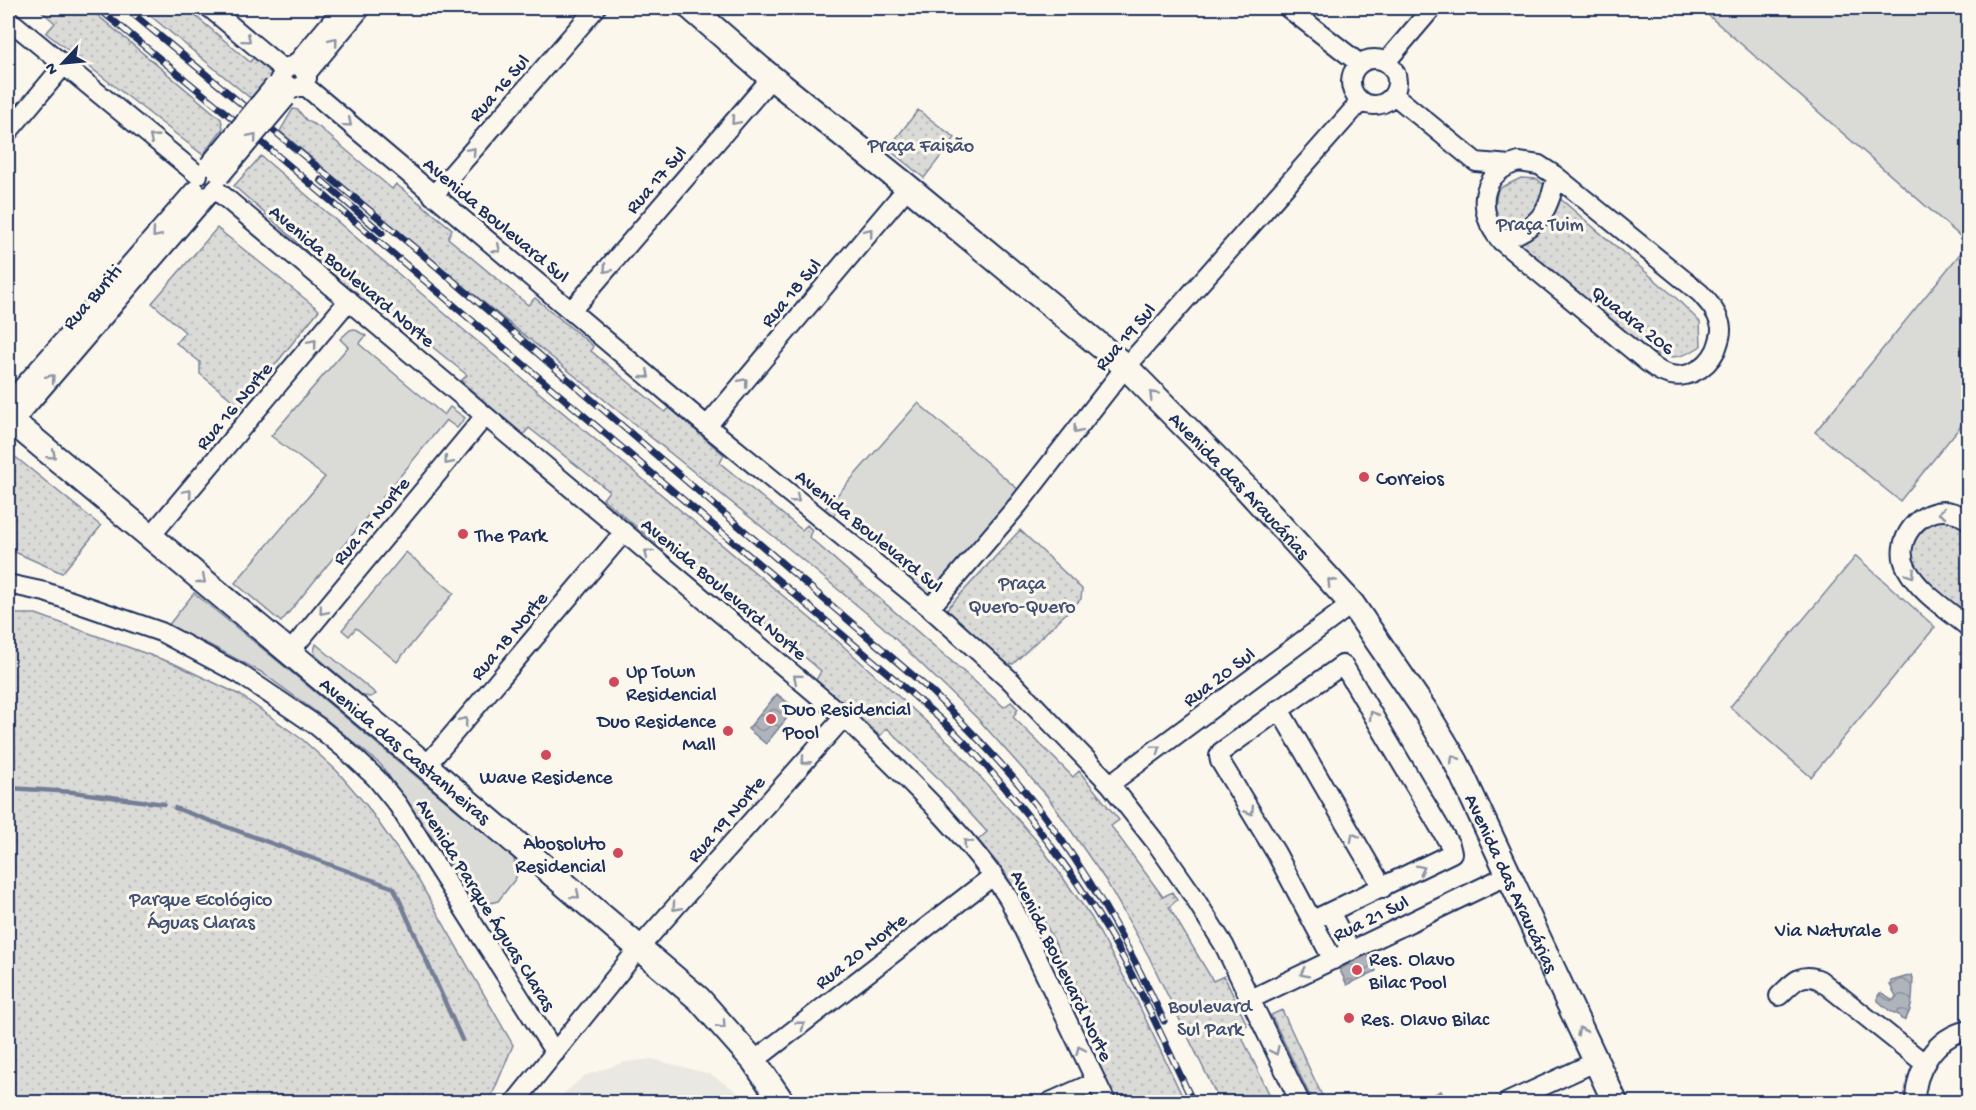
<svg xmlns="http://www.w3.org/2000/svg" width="1976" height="1110" font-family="'Gochi Hand',sans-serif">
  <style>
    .built { fill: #eae8e2 }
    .grass { fill: #dadad7; stroke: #7a849a; stroke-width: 1.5 }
    .park { fill: url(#park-dots); stroke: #7a849a; stroke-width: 1.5 }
    .water { fill: url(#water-waves); stroke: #747e96; stroke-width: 1.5 }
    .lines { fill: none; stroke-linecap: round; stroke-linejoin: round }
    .stream { stroke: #747e96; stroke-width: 4.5 }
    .minor-casing { stroke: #1b2f5e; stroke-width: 22 }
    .major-casing { stroke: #1b2f5e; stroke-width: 28 }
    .minor { stroke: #fbf7ec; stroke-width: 18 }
    .major { stroke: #fbf7ec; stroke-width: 24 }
    .rail-casing { stroke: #1b2f5e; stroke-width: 7 }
    .rail { stroke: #fbf7ec; stroke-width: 4.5; stroke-dasharray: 14; stroke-linecap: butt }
    .minor-bridge-casing { stroke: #1b2f5e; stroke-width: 22; stroke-linecap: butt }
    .minor-bridge { stroke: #fbf7ec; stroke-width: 18 }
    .oneway { stroke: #8b93a5 }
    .poi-dot { fill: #d1495b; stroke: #fbf7ec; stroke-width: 2 }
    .labels { text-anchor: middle; stroke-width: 6; stroke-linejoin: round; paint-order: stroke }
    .street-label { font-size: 20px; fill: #1b2f5e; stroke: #fbf7ec }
    .park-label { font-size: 20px; fill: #415176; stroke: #fbf7ec }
    .poi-label { font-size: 20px; fill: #1b2f5e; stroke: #fbf7ec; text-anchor: start }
  </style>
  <defs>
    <pattern id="park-dots" width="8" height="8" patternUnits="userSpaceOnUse" patternTransform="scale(1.5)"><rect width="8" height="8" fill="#dadad7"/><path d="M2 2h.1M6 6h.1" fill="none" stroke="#babbbb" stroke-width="1.8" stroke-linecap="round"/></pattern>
    <pattern id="water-waves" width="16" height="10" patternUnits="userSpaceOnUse" patternTransform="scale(1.5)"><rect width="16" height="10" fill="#afb3bb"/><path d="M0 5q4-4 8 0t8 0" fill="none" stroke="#8e929b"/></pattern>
  </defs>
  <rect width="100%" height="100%" fill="#fbf7ec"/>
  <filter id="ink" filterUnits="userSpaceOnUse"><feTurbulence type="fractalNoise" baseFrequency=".0167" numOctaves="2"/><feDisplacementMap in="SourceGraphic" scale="12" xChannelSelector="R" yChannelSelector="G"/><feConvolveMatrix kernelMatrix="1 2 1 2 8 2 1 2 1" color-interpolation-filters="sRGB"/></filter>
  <g filter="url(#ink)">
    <path class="built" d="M652,1059l58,15 23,15 15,13h-194l30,-26 41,-14z"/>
    <path class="grass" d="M1700,8h268v235z
      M1968,244v173l-68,84 -85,-69z
      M354,329l12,7 -7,8 85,71 6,-8 15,11 -8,10 -11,-8 -165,202 -46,-39 90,-106 -54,-41 77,-89 -8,-8 10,-9z
      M918,403l102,88 -90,109 -23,-19 5,-10 -74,-62 -4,6 -10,-5z
      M406,552l48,41 -57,69 -41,-34 -7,8 -7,-6z
      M1856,556l79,71 -124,150 -81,-70z
      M194,593l91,74 229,191 2,20 -18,23 -23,6 -23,-41 -71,-101 -54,-45 -66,-48 -53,-28 -41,-17z
      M316,644l60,50 -5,3 -8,-1 -47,-40 -2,-5z"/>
    <path class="park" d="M38,8h51l132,111 2,9 -20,27 -157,-122 9,-10z
      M141,8h45l64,54 7,-9 15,20 -1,8 -16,16h-6z
      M293,109l5,1 8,10 13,7 73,62 4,-5 56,45 -4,9 80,67 7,-7 58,48 -2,5 74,61 5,-4 54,47 -4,8 82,67 5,-5 5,5 -3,7 195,170 7,-5 7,7 -5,8 60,60 6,-6 40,49 -8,6 52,71 9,-5 5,8 -8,7 44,74 11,-5 23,49 -8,6 34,71h-53l-72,-147 -42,-74 -59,-85 -69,-77 -96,-93 -89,-74 -352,-284 -161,-137z
      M918,110l37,28 -31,40 -36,-29z
      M261,156l204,175 376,313 111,101 84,95 55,77 43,78 51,107h-69l-24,-48 15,-7 -74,-148 -12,5 -17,-33 -26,-31 9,-8 -51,-56 -49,-48 -7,8 -64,-56 5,-9 -150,-129 -7,8 -61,-51 6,-8 -80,-63 -6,7 -62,-54 6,-6 -79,-64 -6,7 -148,-132z
      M1521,178l16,1 138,118 25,25 1,24c-21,14 -31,13 -54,5l-146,-119 -7,-24 4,-19z
      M217,228l102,82 -78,97 -41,-33v-12l-24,-19 9,-11 -33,-29z
      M8,451l93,75 -39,47 -54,-24z
      M1934,520l28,3 6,6v90l-56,-47 -2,-28 10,-13z
      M1020,530l62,59 -1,10 -68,65 -13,-1 -50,-43 -4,-10z
      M8,614h28l139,50 65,31 63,45 34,31 30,35 49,70 97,169 -20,48 -8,9h-477z
      M1282,1010l43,92h-12l-42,-87z
      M1441,1091l6,11h-29z"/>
    <path class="water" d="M777,694l18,14 -29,36 -18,-15z
      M1367,954l9,17 -29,14 -8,-17z
      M1912,975l1,3c-1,14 1,32 -9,42l-3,-1 -2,-4 -9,-4 -12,-10v-5l2,-3c6,0 8,6 14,7l2,-4 -6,-11 1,-4z"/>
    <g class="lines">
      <path class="stream" d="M8,788l65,4 91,12
        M175,808l219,80 68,152"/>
      <defs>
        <path id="minor" d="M210,8l74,62
          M1288,8l72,56
          M8,19l190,156
          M1351 82a23 23 0 1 1 46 0a23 23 0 1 1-46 0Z
          M1386,62l46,-54
          M295,65l48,-57
          M306,74l55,-66
          M279,80l8,-13 8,-2 7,2 5,11 -3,7 -11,4 -9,-6 -2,-7
          M304,85l403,341 223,182 79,71 101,105 47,60 35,50 32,51 76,157
          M1394,95l82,67 34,3
          M8,132l56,-67
          M1519,162l20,3 17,11 144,117c8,9 16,17 20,30 3,8 -1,19 -4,27 -10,20 -32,32 -54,22 -5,-2 -10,-7 -15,-10l-146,-121c-25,-28 -23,-68 18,-79z
          M215,189l629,528c58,57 120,113 165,182l97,203
          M433,196l163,-188
          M1501,241c37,-15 47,-25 55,-65
          M571,311l196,-228 4,-7
          M8,404l187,-214
          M8,423l5,-1 194,-226
          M707,426l201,-239
          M1968,520c-5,-3 -11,-7 -17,-8 -30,-7 -60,29 -44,57 13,24 41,41 61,58
          M150,537l199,-237
          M8,584l37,8 116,40 79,42 77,52 28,23 31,29 22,27 157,248
          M930,608l88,-103 102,-131 241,-273
          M289,653l196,-237
          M1279,709l104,179
          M426,766l198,-234
          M1110,784l242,-180
          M1330,912l21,39
          M1313,920l139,-67 -2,-8 -106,-179 -2,-1 -121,87 -2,4 1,5 56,92 57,107
          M1779,996c13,-12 21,-25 41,-16l104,83
          M1251,999l257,-124
          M754,1061l240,-186
          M515,1102l124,-154 205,-231
          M1050,1102l45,-20
          M1508,1102l87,-40
          M1915,1102c0,-32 20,-65 53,-72"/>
        <g id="major">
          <path id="s1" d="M691,8l70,61 147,118 218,180 120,121 106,116 74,108 30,50 159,340"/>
          <path id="s2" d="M8,418l418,348 273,233 55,62 28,41"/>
        </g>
      </defs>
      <use href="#minor" class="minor-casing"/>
      <use href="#major" class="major-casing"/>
      <use href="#minor" class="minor"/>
      <use href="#major" class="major"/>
      <defs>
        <path id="rail" d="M98,8l168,138 631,535c28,25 58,49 83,78 51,57 99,121 137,188 28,50 51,103 76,155
          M126,8l296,246 509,437c39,39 77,78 111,122 49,64 88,135 122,208
          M321,180l61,53"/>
      </defs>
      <use href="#rail" class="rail-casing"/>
      <use href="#rail" class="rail"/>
      <defs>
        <path id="minor-bridge" d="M209,165l65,-79
          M220,176l66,-78"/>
      </defs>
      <use href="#minor-bridge" class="minor-bridge-casing"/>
      <use href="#minor-bridge" class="minor-bridge"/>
    </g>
    <defs><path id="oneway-chevron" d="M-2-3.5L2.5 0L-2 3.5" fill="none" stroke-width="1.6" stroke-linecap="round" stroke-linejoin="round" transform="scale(1.5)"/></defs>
    <g class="oneway">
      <use href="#oneway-chevron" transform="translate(247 39) rotate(40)"/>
      <use href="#oneway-chevron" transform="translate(334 41) rotate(-50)"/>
      <use href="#oneway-chevron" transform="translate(735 121) rotate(131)"/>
      <use href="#oneway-chevron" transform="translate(348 123) rotate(40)"/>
      <use href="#oneway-chevron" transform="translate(253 137) rotate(-50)"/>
      <use href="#oneway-chevron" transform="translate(153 138) rotate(-141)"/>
      <use href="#oneway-chevron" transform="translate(472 151) rotate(-49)"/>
      <use href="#oneway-chevron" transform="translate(869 232) rotate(-50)"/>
      <use href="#oneway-chevron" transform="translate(156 234) rotate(131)"/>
      <use href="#oneway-chevron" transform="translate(497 249) rotate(40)"/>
      <use href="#oneway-chevron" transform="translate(607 269) rotate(131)"/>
      <use href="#oneway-chevron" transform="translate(313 343) rotate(-50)"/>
      <use href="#oneway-chevron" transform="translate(646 375) rotate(41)"/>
      <use href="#oneway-chevron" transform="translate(51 378) rotate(-49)"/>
      <use href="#oneway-chevron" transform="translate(744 382) rotate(-50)"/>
      <use href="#oneway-chevron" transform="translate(1153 395) rotate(-134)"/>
      <use href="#oneway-chevron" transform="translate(1077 430) rotate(128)"/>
      <use href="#oneway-chevron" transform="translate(52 455) rotate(40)"/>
      <use href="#oneway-chevron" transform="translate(448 461) rotate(130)"/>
      <use href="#oneway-chevron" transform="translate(188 493) rotate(-50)"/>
      <use href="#oneway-chevron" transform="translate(796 499) rotate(39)"/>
      <use href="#oneway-chevron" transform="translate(1942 513) rotate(177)"/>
      <use href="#oneway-chevron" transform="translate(648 553) rotate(-140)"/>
      <use href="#oneway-chevron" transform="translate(1911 574) rotate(57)"/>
      <use href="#oneway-chevron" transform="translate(202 580) rotate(40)"/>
      <use href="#oneway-chevron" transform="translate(1331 582) rotate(-133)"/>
      <use href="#oneway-chevron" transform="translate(323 611) rotate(130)"/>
      <use href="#oneway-chevron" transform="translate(797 678) rotate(-140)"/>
      <use href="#oneway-chevron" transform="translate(1373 715) rotate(-120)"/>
      <use href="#oneway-chevron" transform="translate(464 721) rotate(-50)"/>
      <use href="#oneway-chevron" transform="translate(1157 749) rotate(-37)"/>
      <use href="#oneway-chevron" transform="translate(1454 759) rotate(-120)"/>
      <use href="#oneway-chevron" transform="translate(805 761) rotate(132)"/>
      <use href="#oneway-chevron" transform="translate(1250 811) rotate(59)"/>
      <use href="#oneway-chevron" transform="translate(1354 837) rotate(-119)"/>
      <use href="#oneway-chevron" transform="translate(967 843) rotate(-131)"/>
      <use href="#oneway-chevron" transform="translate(1421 869) rotate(-26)"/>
      <use href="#oneway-chevron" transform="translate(576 895) rotate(40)"/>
      <use href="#oneway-chevron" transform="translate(676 907) rotate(132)"/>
      <use href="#oneway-chevron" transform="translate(1304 973) rotate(154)"/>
      <use href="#oneway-chevron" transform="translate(722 1025) rotate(48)"/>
      <use href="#oneway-chevron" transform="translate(801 1025) rotate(-38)"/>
      <use href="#oneway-chevron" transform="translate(1581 1031) rotate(-114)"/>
      <use href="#oneway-chevron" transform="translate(1080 1050) rotate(-115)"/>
      <use href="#oneway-chevron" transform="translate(1275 1051) rotate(65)"/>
    </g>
  </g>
  <g class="poi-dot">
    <circle cx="1364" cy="477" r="6"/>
    <circle cx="463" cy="534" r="6"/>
    <circle cx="614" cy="682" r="6"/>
    <circle cx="771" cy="719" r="6"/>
    <circle cx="728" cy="731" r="6"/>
    <circle cx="546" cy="755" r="6"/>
    <circle cx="618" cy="853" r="6"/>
    <circle cx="1893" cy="929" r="6"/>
    <circle cx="1357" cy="970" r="6"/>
    <circle cx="1349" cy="1018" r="6"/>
  </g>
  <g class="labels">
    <g class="street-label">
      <text transform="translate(498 87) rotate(-49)" y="7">Rua 16 Sul</text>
      <text transform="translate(655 179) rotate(-49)" y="7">Rua 17 Sul</text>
      <text transform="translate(497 219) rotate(40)" y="7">Avenida Boulevard Sul</text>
      <text transform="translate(353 275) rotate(40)" y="7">Avenida Boulevard Norte</text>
      <text transform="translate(790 292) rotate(-50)" y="7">Rua 18 Sul</text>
      <text transform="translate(91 296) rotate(-49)" y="7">Rua Buriti</text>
      <text transform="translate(1634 319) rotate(38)" y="7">Quadra 206</text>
      <text transform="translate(1124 336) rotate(-49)" y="7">Rua 19 Sul</text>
      <text transform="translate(233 405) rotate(-50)" y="7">Rua 16 Norte</text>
      <text dy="7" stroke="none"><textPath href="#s1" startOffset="728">Avenida das Araucárias</textPath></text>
      <text transform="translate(370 520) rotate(-50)" y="7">Rua 17 Norte</text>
      <text transform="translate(870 530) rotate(39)" y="7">Avenida Boulevard Sul</text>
      <text transform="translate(725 588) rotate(40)" y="7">Avenida Boulevard Norte</text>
      <text transform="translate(508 635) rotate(-50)" y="7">Rua 18 Norte</text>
      <text transform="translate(1218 676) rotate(-37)" y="7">Rua 20 Sul</text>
      <text dy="7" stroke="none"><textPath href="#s2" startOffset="518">Avenida das Castanheiras</textPath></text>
      <text transform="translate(725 818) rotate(-49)" y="7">Rua 19 Norte</text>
      <text dy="7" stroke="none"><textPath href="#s1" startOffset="1214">Avenida das Araucárias</textPath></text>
      <text transform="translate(487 904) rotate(58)" y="7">Avenida Parque Águas Claras</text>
      <text transform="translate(1370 917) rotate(-26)" y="7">Rua 21 Sul</text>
      <text transform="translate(860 950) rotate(-38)" y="7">Rua 20 Norte</text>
      <text transform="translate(1063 965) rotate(64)" y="7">Avenida Boulevard Norte</text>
    </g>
    <g class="park-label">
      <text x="921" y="151">Praça Faisão</text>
      <text x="1540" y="230">Praça Tuim</text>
      <text x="1022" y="589">Praça<tspan x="1022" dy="23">Quero-Quero</tspan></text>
      <text x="201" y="905">Parque Ecológico<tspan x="201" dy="23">Águas Claras</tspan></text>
      <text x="1210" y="1012">Boulevard<tspan x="1210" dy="23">Sul Park</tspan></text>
    </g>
    <g class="poi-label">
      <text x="1376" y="484">Correios</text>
      <text x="475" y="541">The Park</text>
      <text x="626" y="677">Up Town<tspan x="626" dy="23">Residencial</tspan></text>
      <text x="783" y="715">Duo Residencial<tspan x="783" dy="23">Pool</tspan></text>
      <text x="716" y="727" text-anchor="end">Duo Residence<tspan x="716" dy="23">Mall</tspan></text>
      <text x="546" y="783" text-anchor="middle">Wave Residence</text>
      <text x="606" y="849" text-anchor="end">Abosoluto<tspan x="606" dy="23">Residencial</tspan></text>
      <text x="1881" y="936" text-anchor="end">Via Naturale</text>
      <text x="1369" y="965">Res. Olavo<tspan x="1369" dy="23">Bilac Pool</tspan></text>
      <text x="1361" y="1025">Res. OIavo Bilac</text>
    </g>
  </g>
  <rect width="1976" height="1110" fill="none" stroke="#fbf7ec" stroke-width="30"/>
  <rect x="15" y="15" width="1946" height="1080" fill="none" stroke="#1b2f5e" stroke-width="2" filter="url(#ink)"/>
  <g transform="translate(63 63) rotate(244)" stroke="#fbf7ec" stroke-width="4.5" paint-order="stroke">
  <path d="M0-4.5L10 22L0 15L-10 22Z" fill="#1b2f5e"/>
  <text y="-9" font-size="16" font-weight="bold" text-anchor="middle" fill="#1b2f5e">N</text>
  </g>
</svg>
